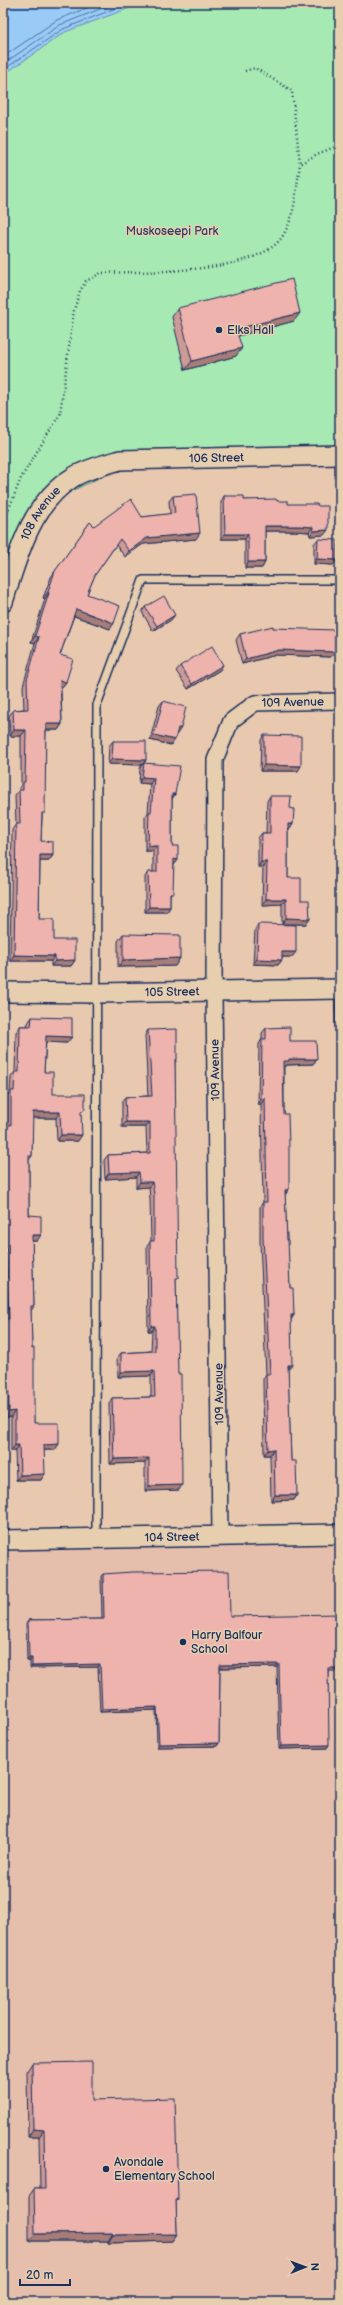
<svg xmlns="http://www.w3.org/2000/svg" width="343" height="2305" font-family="'Balsamiq Sans',sans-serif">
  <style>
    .built { fill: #e6bfac }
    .green { fill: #a7e9b2; stroke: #618c88 }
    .water { fill: #99cbf6; stroke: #678db9 }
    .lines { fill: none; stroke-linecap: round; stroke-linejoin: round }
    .shore { stroke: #4d6d9b; stroke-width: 1 }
    .service-casing { stroke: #1b2f5e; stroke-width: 10 }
    .minor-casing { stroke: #1b2f5e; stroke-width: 18 }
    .tertiary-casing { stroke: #1b2f5e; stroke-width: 22 }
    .path { stroke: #1b2f5e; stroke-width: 2.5; stroke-dasharray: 1 3; stroke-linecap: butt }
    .service { stroke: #e7ceaf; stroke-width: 7 }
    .minor { stroke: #e7ceaf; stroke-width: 15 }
    .tertiary { stroke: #e7ceaf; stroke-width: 19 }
    .wall { fill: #cd9a95; stroke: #1b2f5e }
    .shaded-wall { fill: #a77d79; stroke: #1b2f5e }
    .building { fill: #eeb3ad; stroke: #1b2f5e }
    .poi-dot { fill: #1b2f5e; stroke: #e7ceaf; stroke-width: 1.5 }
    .labels { text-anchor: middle; stroke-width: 3; stroke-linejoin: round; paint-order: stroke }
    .park-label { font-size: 12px; fill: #294266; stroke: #e7ceaf }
    .poi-label { font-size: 12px; fill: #1b2f5e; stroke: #e7ceaf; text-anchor: start }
    .street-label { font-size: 12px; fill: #1b2f5e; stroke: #e7ceaf }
  </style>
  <rect width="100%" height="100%" fill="#e8c9af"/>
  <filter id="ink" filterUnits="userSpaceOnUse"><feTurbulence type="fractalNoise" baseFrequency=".025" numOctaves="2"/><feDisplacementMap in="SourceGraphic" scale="8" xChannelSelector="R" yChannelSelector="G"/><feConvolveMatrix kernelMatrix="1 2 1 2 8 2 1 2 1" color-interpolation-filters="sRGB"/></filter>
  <g filter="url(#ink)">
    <path class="built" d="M340,1534v768h-337v-762z"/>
    <path class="green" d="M3,3h337v460l-201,-4 -86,41 -27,52 -23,71z"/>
    <path class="water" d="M3,3h140l-78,29 -62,43z"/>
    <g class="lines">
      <path class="shore" d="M3,57l54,-37 42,-17
        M3,64l57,-39 55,-22
        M3,70l60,-41 66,-26"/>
      <defs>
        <path id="service" d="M339,989l1,40
          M96,1537l1,-832 46,-125h197"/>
        <g id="minor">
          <path id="s1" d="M220,1536l-6,-545 1,-231 16,-39 24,-18 85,-2"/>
        </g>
        <g id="tertiary">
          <path id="s2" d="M3,602c14,-44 27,-98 69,-124 14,-9 32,-13 48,-18l220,-5"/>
          <path id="s3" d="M3,992l94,1 243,-4"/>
          <path id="s4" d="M3,1540l337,-6"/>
        </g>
      </defs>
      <use href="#service" class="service-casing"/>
      <use href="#minor" class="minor-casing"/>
      <use href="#tertiary" class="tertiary-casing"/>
      <path class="path" d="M245,71l10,-3 37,23 8,73
        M3,524l18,-46 39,-64 14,-104 6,-19 6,-10 15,-8c42,-2 156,2 181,-36 14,-21 14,-48 18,-73l17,-10 23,-9"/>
      <use href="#service" class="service"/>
      <use href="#minor" class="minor"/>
      <use href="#tertiary" class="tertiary"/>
    </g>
    <path class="wall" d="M178,308l116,13 -56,15 -2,20 -51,14 -13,-53z
      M173,496l23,43 -53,5 -18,13 -9,-12 -21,30 -8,19 27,29 -4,6 -36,-13 -14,39 6,27 -4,5h-1l1,37 -4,6h-12l-5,111 12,14 -4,6h-9l-1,58 15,21 21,20 -4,6h-20v-5h-41l2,-131 4,-6 -1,-29 4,-5v-2l2,-3v-49h-11l-1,-20 4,-6 11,-1 -1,-23 12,-43 -4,-1 14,-43 -2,-1 8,-21 39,-55 4,4 48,-9 28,-3 -1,-13z
      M224,496l20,4 33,1 11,3 36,31 -14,1 -1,-4 -14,-1h-30v31l-3,6h-17v-29h-24v-37z
      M318,539l15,26 -19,-1v-20z
      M145,607l26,13 -18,11 -11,-19z
      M273,628l58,29 -55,-2 -34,9 -6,-24 4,-6z
      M180,666l40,4 -32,19 -12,-18z
      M163,701l14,33h-1l-5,11 -21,-5 9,-34z
      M264,735l34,36h-38l1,-31z
      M113,741l33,19 -2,3 31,31 -3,5v47l6,14 -4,5 -4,32v10l-3,5h-22v-35l3,-5h5v-21h-8v-34l3,-4 2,-29 -11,-1 1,-15 2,-3 -34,-1 1,-18z
      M270,796l20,12 3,16 -3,5h-2v49l13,22 9,19 -4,5h-24v-20l-20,1 1,-38h-5v-29l4,-5h4l1,-32z
      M258,924l34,33h-10v3l-4,5 -25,-1 2,-34z
      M123,934l57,24 -5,8 -57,1v-26z
      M32,1017l35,26 -21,-1 -2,30 9,22 28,20 -3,27h-21l-1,-23h-24v38l-3,4v55l8,26h-5l2,65 -3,5 3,112 21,27h-11l-3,30h-25l-1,-29h-4v-34h-6l-1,-47h-1v-51h1l-1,-49v-142l2,-3h2v-28l3,-5 1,-15 4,-5 1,-40 4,-6h7l1,-3z
      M266,1028l24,13 27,18 -4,5 -26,1 -2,1 -1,1v47l5,75 -4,6 2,45 3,48 4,27 -3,5 -3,50 3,91 6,34 -3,5 -23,1 -1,-46h-6l-1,-76 3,-5 -6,-132v-35l3,-5 -2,-98h-3l1,-60 3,-5v-6z
      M148,1030l29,30 -2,3 1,219 3,208 -34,1v-28l-35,1 -1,-61 3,-5 39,-1v-21l-33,1 -1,-19 4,-5 30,-2 1,-20h-4l-1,-85 4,-5 -1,-42 -1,-12 -13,1v-11l-31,2 -1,-19 4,-5 39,-2 -1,-26h-24v-25l3,-5 23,-1 -3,-61z
      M103,1574l127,42 98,55 -1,77 -48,1 -2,-82 -57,1 -1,75 -2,3 -60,1 -1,-37 -56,2 -2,-45 -68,1v-7h-3l-1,-38 2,-3 74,-1 -1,-43z
      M32,2063l60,37 86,99 -2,3 1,32 -5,7 -64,2v-2h-79v-45l5,-7h6l-1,-52h-11l-1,-66z"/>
    <path class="shaded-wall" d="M300,313l-6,8 -64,17 6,-9z
      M242,348l-6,8 -51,14 7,-9z
      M265,526h34l14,1 -4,5 -14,-1h-33z
      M328,530l-4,5 -14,1 3,-5z
      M200,533l-4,6 -53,5 -18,13 4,-6 18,-13z
      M225,534h23l-3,5h-24z
      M317,559l20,1 -4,5 -19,-1z
      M248,562h17l-3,6h-17z
      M48,592l1,1 -4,6 -2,-1z
      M76,609l38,14 -4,6 -38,-14z
      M175,615l-4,5 -18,11 4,-5z
      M35,636l4,1 -4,6 -4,-1z
      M279,650l56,2 -4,5 -55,-2 -34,9 4,-5z
      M223,665l-3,5 -32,19 4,-5z
      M60,680l6,2 -4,5 -6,-1z
      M46,724h16l-4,6h-16z
      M178,728h3l-4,6 -3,-1z
      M14,730h12l-5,6h-11z
      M154,735l21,5 -4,5 -21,-5z
      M112,759l34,1 -4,5 -34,-1z
      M264,765l37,1 -3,5h-38z
      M142,777l12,1 -4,6 -11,-1z
      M172,794h3l-3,5z
      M288,824h5l-3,5h-5z
      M148,846h9l-4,5h-8z
      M40,855h13l-4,6h-13z
      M174,859l4,1 -4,5h-4z
      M261,862h6l-4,5h-5z
      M266,899h20l-4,5 -20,1z
      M149,907h21l-3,5h-22z
      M286,918l24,1 -4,5h-24z
      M282,952h14l-4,5h-14z
      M14,955l41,1 -4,5h-41z
      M180,958l-5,8 -57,1 5,-7z
      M257,959l25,1 -4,5 -25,-1z
      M75,960l-4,6h-20l4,-5z
      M46,1036l26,1 -5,6 -25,-1z
      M289,1059h28l-4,5 -26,1 -2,1 -5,1 3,-6z
      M265,1098l-4,6h-3l3,-5z
      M33,1112h27l-4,6h-27z
      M126,1122h24l-4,5h-24z
      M61,1135h21l-4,6h-21z
      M139,1172l-3,5 -31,2 4,-6z
      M140,1182h12l-3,5 -13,1z
      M289,1189l-4,6v-5z
      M32,1235h9l-4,6h-9z
      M291,1315h3l-4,6z
      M151,1326h4l-3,5h-4z
      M3,1351h3l-3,5z
      M6,1364h2l-4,6h-1v-1z
      M288,1365h4l-4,5z
      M154,1371l-3,5 -33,1 3,-5z
      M15,1411l-4,6h-6l4,-5z
      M59,1444l-4,6h-15l4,-5z
      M15,1445h4l-4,6h-4z
      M274,1449l-4,6h-6l4,-5z
      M149,1458l-4,5 -35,1 4,-5z
      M45,1474l-4,6h-25l4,-5z
      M182,1485l-3,5 -34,1 4,-5z
      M275,1495h22l-3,5 -23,1z
      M29,1658h3l-2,3h-3z
      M100,1664l-2,3 -68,1 2,-2z
      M279,1664l-2,3 -59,1 2,-3z
      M328,1668h12v3h-14z
      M157,1707l-1,3 -56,2 2,-3z
      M219,1743l-2,3 -60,1 2,-3z
      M329,1745l-2,3 -48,1 2,-3z
      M33,2129l11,1 -5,7h-11z
      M113,2233l-5,8h-79l6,-7z
      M177,2234l-5,7 -64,2 5,-8z"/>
    <path class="building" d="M292,279l8,34 -64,16 6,19 -50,13 -14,-53z
      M196,494l4,39 -53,5 -18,13 -9,-12 -25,36 -8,19 33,12 -6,17 -38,-14 -16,46 13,4 -7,23 -6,-2 2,44h-16l-1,89h-3l-1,28 12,1v13h-13l-1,64h15v21h21v20l-20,1v-5l-41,-1 2,-131h4l-1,-34h4v-8h2l1,-52h-12l-1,-20 15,-1 -1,-29 12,-43 -4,-1 14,-43 -1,-1 7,-21 35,-49 4,4 37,-27 11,18 33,-4 -2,-17z
      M224,496h20v4l32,-1 1,2h11v3h29l1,2h10v24l-15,1v-4l-14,-1h-34v36h-17v-28h-23z
      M318,539l19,1v20l-20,-1z
      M164,596l11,19 -18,11 -12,-19z
      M273,626v2l62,2v22l-56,-2 -33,9 -6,-25z
      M212,646l11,19 -31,19 -12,-18z
      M163,701l23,6 -5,21h-3l-3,12 -21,-5z
      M264,735l37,1v30l-37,-1z
      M113,741h33v19l-34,-1z
      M144,763l36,3 -5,28h-3v52h6v14l-4,-1 -1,34h-3v14h-21l-1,-35h9v-26h-9l1,-34h2l3,-34 -12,-1z
      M270,796h21l-1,12 4,1 -1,15h-5v54h13v22h8l1,19 -24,-1v-19h-20l1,-37h-6l1,-29h8z
      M258,924l38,1v27h-14v8l-25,-1z
      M123,934l57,1v23l-57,2z
      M32,1017l40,1v19l-26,-1 -2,36h9v22h32v15l-4,3 1,23h-21l-1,-23h-27l-1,44h-3v59l12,1v19h-9l2,71h-3l1,43 2,-1v75h25v21l-15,1 1,29 -25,1 -1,-30h-4v-34l-6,1 -1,-48h-2v-13h-3v-32h6l-4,-115h-2v-5l2,-74h6v-34h3l1,-19h4l1,-46h11z
      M290,1027v14h26l1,18h-28v2h-6l1,53h4l1,32v43l-4,1 2,50h1l2,48h3l1,27h-3l1,50h-4l3,96h5l1,34h-22l-1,-46 -6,1 -2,-76h4l-7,-137v-35h4l-2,-104 -4,1 1,-60h4v-11z
      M177,1029v31h-2l3,218h-2l2,96h3l1,111 -33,1v-28l-35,1 -2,-61 43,-1 -1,-26 -33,1v-19l34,-2v-25h-4l-1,-85h4v-47l-2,-12h-12l-1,-10 -30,1 -1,-18 42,-2v-31h-24l-1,-25 27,-1 -4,-66z
      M229,1571l1,45 110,-2v54h-12l1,77 -48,1 -2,-82 -59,1 -1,78 -60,1 -2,-37 -55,2 -2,-45 -68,2v-8h-3l-1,-38 76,-1 -1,-45 29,-2z
      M92,2062v38l83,-2 3,101h-2l1,35 -64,1v-2l-78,1 -1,-45h11l-1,-59 -11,-1 -1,-66z"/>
  </g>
  <g class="poi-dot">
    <circle cx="219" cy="330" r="4"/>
    <circle cx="183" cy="1642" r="4"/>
    <circle cx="106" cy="2169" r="4"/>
  </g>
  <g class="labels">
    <g class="park-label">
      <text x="172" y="235">Muskoseepi Park</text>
    </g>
    <g class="poi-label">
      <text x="227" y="334">Elks Hall</text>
      <text x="191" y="1639">Harry Balfour<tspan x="191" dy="14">School</tspan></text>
      <text x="114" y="2166">Avondale<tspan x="114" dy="14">Elementary School</tspan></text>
    </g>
    <g class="street-label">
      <text dy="4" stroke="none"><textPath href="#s2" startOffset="293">106 Street</textPath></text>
      <text dy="4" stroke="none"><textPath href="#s2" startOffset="97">108 Avenue</textPath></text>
      <text dy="4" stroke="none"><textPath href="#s1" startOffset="886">109 Avenue</textPath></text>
      <text dy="4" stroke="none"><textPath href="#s3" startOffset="169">105 Street</textPath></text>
      <text transform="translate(215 1070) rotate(-91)" y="4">109 Avenue</text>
      <text transform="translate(219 1394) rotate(-91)" y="4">109 Avenue</text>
      <text dy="4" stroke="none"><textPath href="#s4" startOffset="169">104 Street</textPath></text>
    </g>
  </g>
  <rect width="343" height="2305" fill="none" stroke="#e7ceaf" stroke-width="16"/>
  <rect x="8" y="8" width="327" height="2289" fill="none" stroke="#1b2f5e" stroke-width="1.5" filter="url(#ink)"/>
  <g transform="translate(305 2267) rotate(89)" stroke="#e7ceaf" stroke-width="3" paint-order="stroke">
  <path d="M0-3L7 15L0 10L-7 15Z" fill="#1b2f5e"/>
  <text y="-6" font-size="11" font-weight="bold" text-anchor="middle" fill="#1b2f5e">N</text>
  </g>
  <path d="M20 2279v6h50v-6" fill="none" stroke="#1b2f5e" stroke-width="2"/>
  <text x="26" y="2279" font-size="12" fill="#1b2f5e" stroke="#e7ceaf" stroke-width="3" paint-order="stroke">20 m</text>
</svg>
